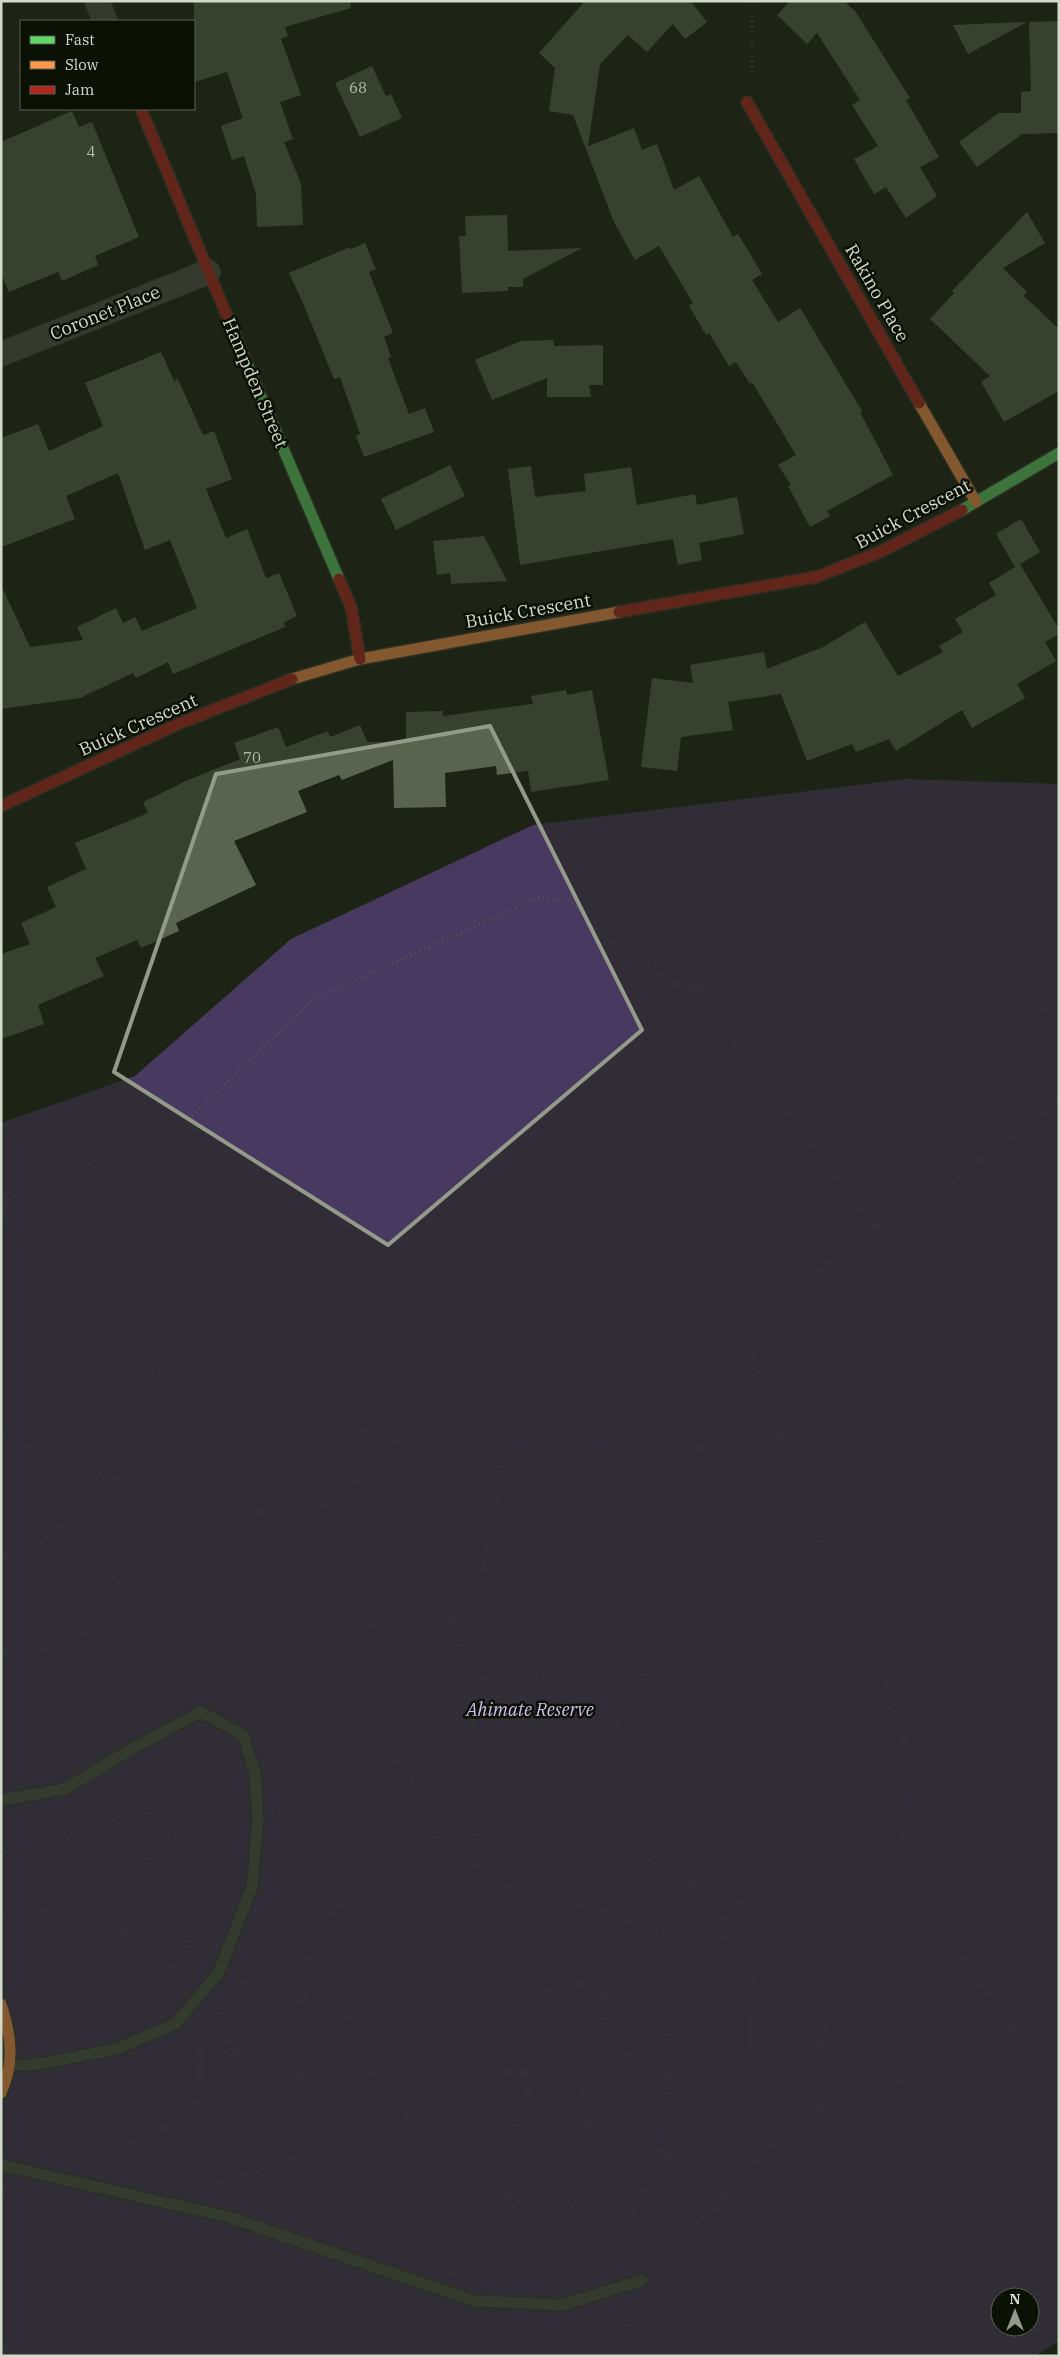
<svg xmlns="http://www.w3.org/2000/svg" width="1060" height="2357" font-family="'IBM Plex Serif',serif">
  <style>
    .green { fill: #483960; fill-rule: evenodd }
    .building { fill: #5a634f }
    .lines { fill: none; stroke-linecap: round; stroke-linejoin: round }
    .lane-casing { stroke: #383e33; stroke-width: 14 }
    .street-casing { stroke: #383e33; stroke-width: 26 }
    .fast-casing { stroke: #383e33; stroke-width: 14 }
    .slow-casing { stroke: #383e33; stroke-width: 14 }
    .jam-casing { stroke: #383e33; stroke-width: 14 }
    .path { stroke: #54584e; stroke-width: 3; stroke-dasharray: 1 4; stroke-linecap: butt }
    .lane { stroke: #51564b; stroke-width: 11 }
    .street { stroke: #51564b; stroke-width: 24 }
    .fast { stroke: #63d668; stroke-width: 11 }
    .slow { stroke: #ff974d; stroke-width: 11 }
    .jam { stroke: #b3261e; stroke-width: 11 }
    .marked { fill: none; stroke: #939a8a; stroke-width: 4; stroke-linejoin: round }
    .labels { text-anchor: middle; stroke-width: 5; stroke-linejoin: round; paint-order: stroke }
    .number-label { font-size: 15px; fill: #b4bcaa }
    .street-label { font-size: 18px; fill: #d2dac9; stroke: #0c1106 }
    .park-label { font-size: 18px; font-style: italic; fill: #d1bdf2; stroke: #0c1106 }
  </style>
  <rect width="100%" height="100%" fill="#1e2415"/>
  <path class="green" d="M905,779l154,5v1557l-24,15h-1034v-1233l134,-47 156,-137 242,-114zM1000,2297h30v30h-30z"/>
  <path class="building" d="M194,1h156l1,7 -66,19 3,9 -7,3 20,56 -21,7 13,37 -9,3 17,42 2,41 -46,2 -1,-33 -12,-38 -12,4 -11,-34 22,-8 -16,-46 -33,10z
    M585,1h109l-2,2 15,19 -22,17 -12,-15 -26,28 -19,-17 -28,29 -12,82 46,-18 8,22 15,-6 17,46 25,-14 34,61 5,-3 24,40 -10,6 26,42 22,-14 62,103 -2,1 33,63 -66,36 3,5 -20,11 -22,-41 3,-1 -13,-20 18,-10 -44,-73 -2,2 -14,-22 -7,4 -20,-33 -3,2 -17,-29 4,-3 -34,-57 -24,14 -21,-38 -41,-107 -24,-4 6,-43 -16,-15z
    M790,1h54l11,10 55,87 -4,2 33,57 -19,10 17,29 -31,22 -20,-31 -12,7 -20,-35 24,-13 -26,-41 8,-5 -43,-67 -10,11 -30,-29z
    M1059,21v112l-37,1 -45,33 -18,-25 40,-29h22v-21l10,-1 -2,-69z
    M1027,22l-59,32 -15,-29z
    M372,66l14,30 5,-2 11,24 -42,19 -25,-54z
    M72,111l7,16 13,-5 47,115 -44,19 3,9 -36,16 -4,-9 -49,20 -8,-19v-131z
    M1027,212l18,31 -42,25 24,24 -3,4 35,33v62l-55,31 -23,-40 9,-6 -60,-57 24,-26 -2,-2z
    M507,215l1,36 74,-3 -59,31v8h-15v4l-46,2 -3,-57h7l-1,-20z
    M365,243l11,26 -7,3 24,61 -9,4 7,20 -3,1 21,56 16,-6 9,24 -70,25 -8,-21 4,-2 -20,-57 -6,2 -31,-76 -14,-30 61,-26 1,2z
    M554,340v6l49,-1v40h-14l2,12h-44v-19l-55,22 -17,-40 46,-19z
    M161,352l13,29 4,-2 25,56 11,-4 18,48 -26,10 20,49 21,-9 19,49 13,-5 18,43 -13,6 1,5 -112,47 -5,-12 -32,16 -3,-5 -53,25 -79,11v-124l29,62 53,-7 -6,-13 39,-19 7,15 12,-6 7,14 55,-23 -27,-68 -25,10 -27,-77 -52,23 9,23 -74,28v-109l37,-14 11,27 54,-25 -18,-43z
    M450,465l15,31 -69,34 -15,-31z
    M531,466l4,31 51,-6 -2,-17 47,-7 6,38 58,-11 2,11 40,-8 7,37 -45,9 3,17 -24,5 -5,-26 -153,26 -12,-96z
    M1021,519l19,33 -25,15 -19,-33z
    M484,536l23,45 -56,3 -1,-11 -13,2 -4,-34z
    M1020,564l39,65v5l-14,8 11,19 -39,23 8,14 -53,30 -10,-18 -66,41 -7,-12 -33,13 -4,-8 -45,17 -26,-67 -53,8 5,28 -52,7 -4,34 -36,-4 11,-89 41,5 -3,-18 74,-13 3,17 56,-22 42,-25 33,54 45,-24 -4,-6 24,-14 -8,-13 41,-24 -7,-12z
    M566,690l1,5 25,-5 17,90 -78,12 -3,-21 -31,4 -1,-9 -51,7 1,34 -52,1 -1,-48 -51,20 -3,-5 -41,16 9,21 -73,29 22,44 -80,38 3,8 -38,17 -4,-8 -42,18 9,18 -66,29 6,19 -43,15v-85l29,-10 -9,-21 35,-16 -9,-20 39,-18 -11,-26 73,-30 -5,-11 43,-21 54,-22 -6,-16 44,-16 8,20 42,-16 2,6 30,-12 7,17h39v-30l37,-1v5l90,-12 -2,-8z"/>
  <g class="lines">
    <defs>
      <path id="lane" d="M1,1800l64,-11 70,-42 66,-35 42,23 12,38 3,47 -6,67 -34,87 -43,50 -59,25 -77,15 -28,2
        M1,2165l227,52 247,84 88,4 79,-25"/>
      <path id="street" d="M97,1l8,20
        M1,354l207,-82"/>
      <path id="fast" d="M244,357l95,222
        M962,510l97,-57"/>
      <path id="slow" d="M919,403l57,99
        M292,679l68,-20 259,-47
        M1,2004c10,30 14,59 0,89"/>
      <path id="jam" d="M747,102l172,301
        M141,109l103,248
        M339,579l12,28 9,52
        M619,612l197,-35 64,-25 82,-42
        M1,806l177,-82 114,-45"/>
    </defs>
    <use href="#lane" class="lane-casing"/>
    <use href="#street" class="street-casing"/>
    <use href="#fast" class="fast-casing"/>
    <use href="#slow" class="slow-casing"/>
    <use href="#jam" class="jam-casing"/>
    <path class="path" d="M752,1v74
      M693,986l182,240
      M1,1202l183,-79 130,-124 226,-102 30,4 43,45 65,39 82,5 145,-19 74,13 80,30
      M1,1208l62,118 14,14 20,10 319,96 64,8h22l124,-1 137,-9 18,-8
      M729,1303l31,71 21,62 53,140 46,84 25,72 -7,73 12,58 49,93 59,71
      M760,1373l61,-101 23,-23 31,-23 65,-35 119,-92
      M1,1436l71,26 114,47 80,3 54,-6 38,-28
      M1,1552l8,4 29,-12 20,-18 15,22 46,36 -3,23 -18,22 -46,12 -14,10 -37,2
      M451,1622l36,-63 15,-105
      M224,1701l36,-18 31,-25 64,-33 84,-7 12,4 8,11 3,23 39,45 31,9
      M472,1706l2,-35
      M748,1726l-36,15 -14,-2 -39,8 -33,-4 -10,-18 4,-22 18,-8 7,-17 -8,-13c-50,-12 -58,-4 -102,19l-3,26 32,67 12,42 14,16 36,13 26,13 13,16 32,8 68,30 18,13 43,91 -8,57 3,32
      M279,1814c29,-6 66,3 76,34 2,4 5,11 5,15 0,19 -33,53 -45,67l7,17 49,-2 13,-23 54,-70 -3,-30 -38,-10 16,-32 -28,-36 87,-38 5,159 30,22 87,21 39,14 29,16c7,24 14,48 11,73 -3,23 -10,43 -5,66
      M1,1852l25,2 32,-8 17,-12 41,-16 20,-19 28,-15 63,-10 6,1
      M690,1883l10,24c22,6 22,10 26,31l21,16 6,34 -1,62
      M1,1912c19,6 38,-1 57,-2 24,-1 46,10 67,20
      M186,1980l-61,-50c6,-15 23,-42 23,-58 1,-17 -8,-61 6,-71l13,6 3,42 17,70 2,56
      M236,1985l12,-3 40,-22 19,-2 10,15 -6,16 -23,19v22l29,8
      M222,2003c-9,25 3,35 18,52
      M200,2045l99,29
      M523,2073l28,-23 -6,-37 1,-24 30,-7 32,15 -5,29 28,35 -9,16 -38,-3 -4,18 11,17 -5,20
      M518,2162l36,-32 48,-2 69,29 56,38
      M95,2164l81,-42 25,-22 -2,-71
      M204,2190l104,-36 36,4 45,-9 18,-22 3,-35 -7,-24h-15l-24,6 -21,8h-24l-20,-8 21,-43 30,-17 39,1 72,18 21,37 41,3 5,17 -2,23 -10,7 2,42 -11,36 11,15 30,4 28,-12 9,-27 16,-18 15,-2 6,17 -20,54 -18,9 -22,-1 -13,8 2,12 40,5 22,-7 17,-26 2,-20 39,-52 -3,-80 24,-16 32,-1 59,-19h38
      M1,2204l4,-19
      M656,2266l71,-71 53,-62 41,-25 76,-26 51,-54 111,-3
      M454,2273l53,-75
      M1,2343l11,13
      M624,2356l2,-27 9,-26"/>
    <use href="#lane" class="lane"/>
    <use href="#street" class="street"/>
    <use href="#fast" class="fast"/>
    <use href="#slow" class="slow"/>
    <use href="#jam" class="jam"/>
  </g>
  <path d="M0 0H1060V2357H0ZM490,726l152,304 -254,215 -274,-173 102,-298z" fill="#1e2415" fill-opacity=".55" fill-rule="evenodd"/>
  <path class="marked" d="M490,726l152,304 -254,215 -274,-173 102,-298z"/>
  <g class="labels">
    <g class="number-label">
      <text x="358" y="93">68</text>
      <text x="91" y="157">4</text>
      <text x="252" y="763">70</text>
    </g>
    <g class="street-label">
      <text transform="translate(877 293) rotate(60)" y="6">Rakino Place</text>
      <text transform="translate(105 313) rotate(-22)" y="6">Coronet Place</text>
      <text transform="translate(255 383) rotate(67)" y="6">Hampden Street</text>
      <text transform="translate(913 514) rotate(-28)" y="6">Buick Crescent</text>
      <text transform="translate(528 611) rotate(-10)" y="6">Buick Crescent</text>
      <text transform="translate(138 725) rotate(-24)" y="6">Buick Crescent</text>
    </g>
    <g class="park-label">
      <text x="530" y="1716">Ahimate Reserve</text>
    </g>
  </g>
  <rect width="1060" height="2357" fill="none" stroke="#d2dac9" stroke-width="5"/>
  <rect x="20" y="20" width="175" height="90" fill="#0c1106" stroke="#5b6154"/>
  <rect x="30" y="36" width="25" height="8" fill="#63d668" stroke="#5b6154"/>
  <text x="65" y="45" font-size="15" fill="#d2dac9">Fast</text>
  <rect x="30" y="61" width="25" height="8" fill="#ff974d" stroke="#5b6154"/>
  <text x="65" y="70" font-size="15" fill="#d2dac9">Slow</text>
  <rect x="30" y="86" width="25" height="8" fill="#b3261e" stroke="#5b6154"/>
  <text x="65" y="95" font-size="15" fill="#d2dac9">Jam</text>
  <g transform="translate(1015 2312)"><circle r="24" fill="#0c1106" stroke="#5b6154"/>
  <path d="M0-4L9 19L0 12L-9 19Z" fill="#939a8a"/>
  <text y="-8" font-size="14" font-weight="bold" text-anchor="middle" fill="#d2dac9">N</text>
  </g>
</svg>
